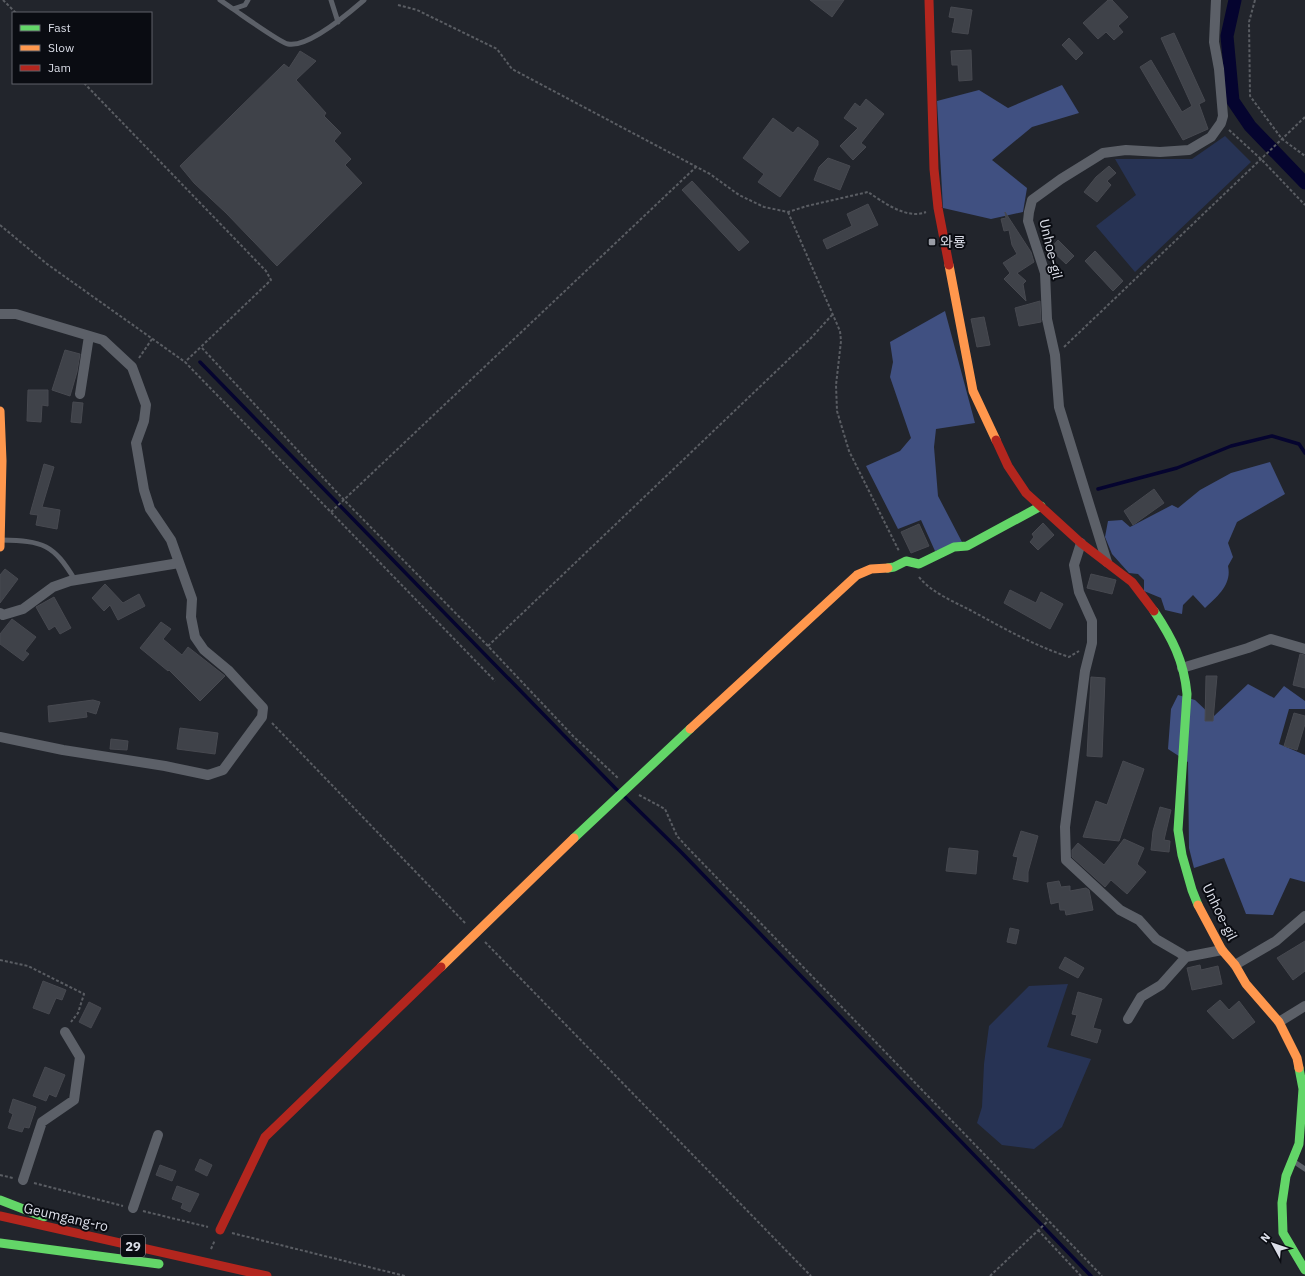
<svg xmlns="http://www.w3.org/2000/svg" width="1305" height="1276" font-family="'IBM Plex Sans','Noto Sans KR',sans-serif">
  <style>
    .green { fill: #273354 }
    .forest { fill: #405081 }
    .lines { fill: none; stroke-linecap: round; stroke-linejoin: round }
    .stream { stroke: #05042f; stroke-width: 3.5 }
    .canal { stroke: #05042f; stroke-width: 13 }
    .building { fill: #3f4249; stroke: #474950 }
    .path { stroke: #5a5d63; stroke-width: 2; stroke-dasharray: 3 2; stroke-linecap: butt }
    .lane { stroke: #5c6068; stroke-width: 5 }
    .street { stroke: #5c6068; stroke-width: 10 }
    .fast { stroke: #63d668; stroke-width: 9 }
    .slow { stroke: #ff974d; stroke-width: 9 }
    .jam { stroke: #b3261e; stroke-width: 9 }
    .poi-dot { fill: #9a9da6; stroke: #0a0c12; stroke-width: 1.5 }
    .labels { text-anchor: middle; stroke-width: 4; stroke-linejoin: round; paint-order: stroke }
    .shield { fill: #0a0c12; stroke: #9c9fa8; stroke-width: 1 }
    .shield-label { font-size: 13px; font-weight: bold; fill: #dbdee8 }
    .poi-label { font-size: 14px; fill: #dbdee8; stroke: #0a0c12; text-anchor: start }
    .street-label { font-size: 14px; fill: #dbdee8; stroke: #0a0c12 }
  </style>
  <rect width="100%" height="100%" fill="#22252c"/>
  <path class="green" d="M1225,136l26,26 -116,110 -39,-46 40,-31 -21,-36h77z
    M1068,984l-21,63 44,12 -29,68 -28,22 -32,-4 -25,-22 5,-16 2,-43 5,-38 40,-40z"/>
  <path class="forest" d="M1062,85l17,28 -47,14 -40,33 35,28 -4,24 -32,7 -48,-11 -6,-107 42,-11 29,18z
    M945,311l30,112 -39,6 -2,18 4,49 24,46 -27,9 -14,-31 -23,9 -32,-63 34,-15 11,-13 -21,-61 3,-15 -3,-20z
    M1270,462l15,32 -48,28 -9,21 5,14 -5,9c4,18 -10,30 -23,42l-12,-13 -10,10 -1,9 -17,-4 -4,-12 -17,-7v-11l-6,-6 -9,-1 -17,-19 -7,-17 3,-16 14,-1 8,7 42,-22 6,3 22,-18 31,-17z
    M1248,684l26,14 10,-12 21,15v8h-16l-10,35 26,11v127l-15,-4 -17,37 -27,-1 -22,-56 -30,10 -5,-20 -1,-86 -20,-13 3,-40 7,-14 17,5 18,17z"/>
  <g class="lines">
    <path class="stream" d="M200,362l418,429
      M1098,489l79,-21 54,-22 41,-10 27,8 6,9
      M623,795l59,58 409,423"/>
    <path class="canal" d="M1235,0l-8,36 6,65 17,25 55,57"/>
  </g>
  <path class="building" d="M810,0h34l-12,17z
    M1108,0h4l16,17 -10,9 5,6 -9,8 -8,-8 -8,7 -15,-16z
    M951,7l21,3 -4,24 -16,-2 3,-14 -6,-1z
    M1174,33l31,68 -6,3 9,25 -25,11 -43,-73 11,-7 31,52 10,-6 -31,-68z
    M1069,38l14,15 -7,7 -14,-15z
    M971,50l1,30 -13,1 -1,-16h-6l-1,-14z
    M300,51l16,10 -20,19 30,33 -2,3 17,17 -7,8 17,18 -6,6 17,18 -85,83 -51,-53 -32,-30 -14,-17 104,-102 5,4z
    M866,99l18,15 -23,29 5,4 -13,13 -13,-14 18,-18 -14,-10 11,-15 5,4z
    M773,118l20,15 5,-6 20,14v4l-38,52 -22,-15 6,-8 -21,-16z
    M828,158l22,8 -10,24 -26,-10 5,-13z
    M1109,166l7,7 -9,8 4,4 -14,17 -13,-10 12,-15z
    M692,181l57,61 -10,9 -57,-61z
    M868,204l10,21 -51,24 -4,-9 29,-14 -5,-12z
    M1005,212l26,40 3,10 -17,11 9,8 -3,3 3,17 -22,-22 6,-6 -7,-10 14,-9 -5,-9 -3,-15 -5,1 -3,-12 5,-1z
    M1058,240l16,16 -8,8 -16,-15z
    M1095,251l28,30 -10,10 -28,-30z
    M1040,301l1,21 -22,4 -4,-18z
    M984,317l6,28 -13,2 -6,-28z
    M65,350l15,4 -3,18 -7,24 -18,-6z
    M28,390h20v16l-6,-1 -1,17 -14,-1z
    M73,402l10,1 -2,20 -10,-1z
    M44,464l10,3 -12,40 18,3 -3,19 -21,-4 2,-10 -8,-1z
    M1154,489l10,14 -31,22 -9,-14z
    M1043,523l11,12 -16,15 -8,-8 4,-5 -2,-3z
    M919,524l10,22 -18,7 -10,-21z
    M5,569l13,10 -18,24v-28z
    M1091,574l25,6 -4,14 -25,-6z
    M105,584l18,19 16,-9 6,12 -27,14 -8,-15 -6,6 -12,-13z
    M1010,590l26,13 5,-11 22,12 -13,25 -46,-26z
    M54,597l17,31 -11,6 -5,-8 -6,4 -13,-23z
    M12,619l24,18 -11,14 4,3 -6,7 -23,-17v-10z
    M161,622l10,7 -8,10 19,16 6,-8 37,29 -25,25 -31,-31 -1,1 -28,-23z
    M1300,654l5,1v33l-12,-3z
    M1206,676h11l-4,45h-8z
    M1091,677l14,1 -3,79 -15,-1z
    M93,700l7,2 -4,12 -10,-3 1,6 -38,5 -1,-16z
    M1294,713l11,3v8l-8,26 -13,-4z
    M180,728l38,5 -3,21 -38,-5z
    M111,739l17,2 -1,9 -17,-1z
    M1123,761l21,8 -25,72 -36,-4 13,-36 11,4z
    M1160,807l11,3 -7,30 6,1 -1,11 -18,-2 2,-19z
    M1021,831l17,5 -10,36v10l-15,-3 5,-22 -5,-1z
    M1124,839l20,9 -7,16 9,8 -19,22 -16,-14 -6,7 -33,-30v-7l6,-7 26,22z
    M949,848l29,3 -2,23 -30,-3z
    M1059,881l2,6 9,-1v5l16,-3 3,2 4,20 -27,5 -1,-5h-5l-1,-8 -8,2 -4,-21z
    M1010,928l9,2 -3,14 -9,-2z
    M1305,941v30l-12,9 -16,-22z
    M1065,957l19,11 -6,10 -19,-10z
    M1200,965l1,5 17,-4 4,18 -30,6 -5,-22z
    M43,981l23,9 -4,10 -6,-2 -7,16 -16,-6z
    M1078,992l24,7 -9,29 8,2 -4,13 -26,-8 6,-20 -5,-1z
    M1220,1000l9,10 10,-9 16,21 -22,17 -26,-28z
    M89,1002l12,6 -10,20 -12,-6z
    M45,1067l20,8 -9,22 -7,-3 -3,7 -13,-5z
    M13,1099l23,8 -7,21 -5,-1 -2,5 -14,-4 5,-14 -4,-2z
    M200,1159l12,6 -5,11 -12,-6z
    M160,1165l16,6 -4,10 -16,-6z
    M177,1186l22,8 -9,18 -9,-4 2,-5 -11,-4z"/>
  <g class="lines">
    <path class="path" d="M3,0l13,13
      M1255,0l-6,22 1,74 32,43 23,17
      M398,5l19,5 80,39 15,20 198,105 29,21 25,12 24,5 19,-6 61,-14c15,10 39,28 58,20
      M84,83l182,188 5,9 -86,82
      M1229,130l33,30 43,45
      M788,212l52,119 1,10 -5,44 1,26 12,40 50,100
      M0,225l47,39 138,98 310,319
      M1064,347l241,-230
      M202,348l143,153 143,145 85,90 45,42
      M139,358l13,-19
      M331,512l365,-345
      M919,577c12,15 33,24 51,33 33,18 63,35 99,47l10,-6
      M488,646l323,-308 21,-23
      M272,723l194,201
      M639,795l26,14 12,27 11,12 414,428
      M485,942l326,334
      M0,960l28,6 56,28 -6,19 -7,9
      M0,1175l13,3
      M34,1183l89,23
      M143,1211l65,16
      M1038,1230l43,46
      M232,1233l173,43
      M211,1249l4,-9
      M990,1276l58,-55"/>
    <path class="lane" d="M220,0l13,9 12,-4 3,-5
      M331,0l7,22
      M233,9c9,6 48,34 55,35 20,4 61,-31 76,-44
      M1,540c43,1 52,4 74,40
      M1293,1161l12,8"/>
    <path class="street" d="M0,314h16l87,26 29,27 14,38 -2,16 -8,22 8,47 6,19 21,31 21,59 -1,18 4,20 9,13 24,20 35,38 -1,9 -39,53 -15,5 -43,-9 -102,-16 -63,-13
      M80,394l9,-58
      M1081,543l-7,22 5,27 13,29v22l-7,28 -20,156 1,33 54,50 19,10 17,19 24,14 6,4 36,-7
      M1107,562l-48,-155 -4,-52 -8,-36 -2,-46 -17,-52 1,-9 3,-12 29,-21 42,-26 23,-3 34,2 29,-2 22,-13 10,-14 2,-7 -4,-47 -5,-27 2,-42
      M0,613l3,2 20,-6 30,-22 17,-6 109,-18
      M1182,668l66,-20 23,-9 34,10
      M1235,965l41,-24 29,-25
      M1128,1019l13,-22 20,-12 25,-28
      M1279,1022l26,-16
      M23,1180l19,-58 32,-22 6,-43 -15,-25
      M133,1208l25,-73"/>
    <path class="fast" d="M888,568l6,-1 12,-6 13,3 35,-17 13,-1 74,-40
      M1154,611c18,27 30,50 33,83l-9,136 4,25 10,35 6,15
      M574,838l116,-109
      M1299,1068l4,21 -4,55 -13,32 -4,27 1,30 22,37
      M0,1200l44,17
      M0,1243l159,21"/>
    <path class="slow" d="M949,265l24,126 23,49
      M0,411l2,50 -2,86
      M690,729l167,-154 14,-6 17,-1
      M1198,905l24,45 13,15 11,19 33,38 18,36 2,10
      M441,967l133,-129"/>
    <path class="jam" d="M929,0l5,169 4,39 11,57
      M996,440l12,26 18,27 55,50 51,39 22,29
      M0,1216l267,60
      M220,1230l45,-93 176,-170"/>
  </g>
  <rect class="poi-dot" x="928" y="238" width="8" height="8" rx="2"/>
  <g class="labels">
    <rect class="shield" x="121" y="1235" width="24" height="22" rx="3"/>
    <g class="shield-label">
      <text x="133" y="1251">29</text>
    </g>
    <g class="poi-label">
      <text x="940" y="247">와룡</text>
    </g>
    <g class="street-label">
      <text transform="translate(1051 249) rotate(77)" y="5">Unhoe-gil</text>
      <text transform="translate(1220 912) rotate(64)" y="5">Unhoe-gil</text>
      <text transform="translate(66 1217) rotate(13)" y="5">Geumgang-ro</text>
    </g>
  </g>
  <rect x="12" y="12" width="140" height="72" fill="#0a0c12" stroke="#5e6068"/>
  <rect x="20" y="25" width="20" height="6" fill="#63d668" stroke="#5e6068"/>
  <text x="48" y="32" font-size="12" fill="#dbdee8">Fast</text>
  <rect x="20" y="45" width="20" height="6" fill="#ff974d" stroke="#5e6068"/>
  <text x="48" y="52" font-size="12" fill="#dbdee8">Slow</text>
  <rect x="20" y="65" width="20" height="6" fill="#b3261e" stroke="#5e6068"/>
  <text x="48" y="72" font-size="12" fill="#dbdee8">Jam</text>
  <g transform="translate(1273 1244) rotate(310)" stroke="#0a0c12" stroke-width="3" paint-order="stroke">
  <path d="M0-3L7 15L0 10L-7 15Z" fill="#dbdee8"/>
  <text y="-6" font-size="11" font-weight="bold" text-anchor="middle" fill="#dbdee8">N</text>
  </g>
</svg>
